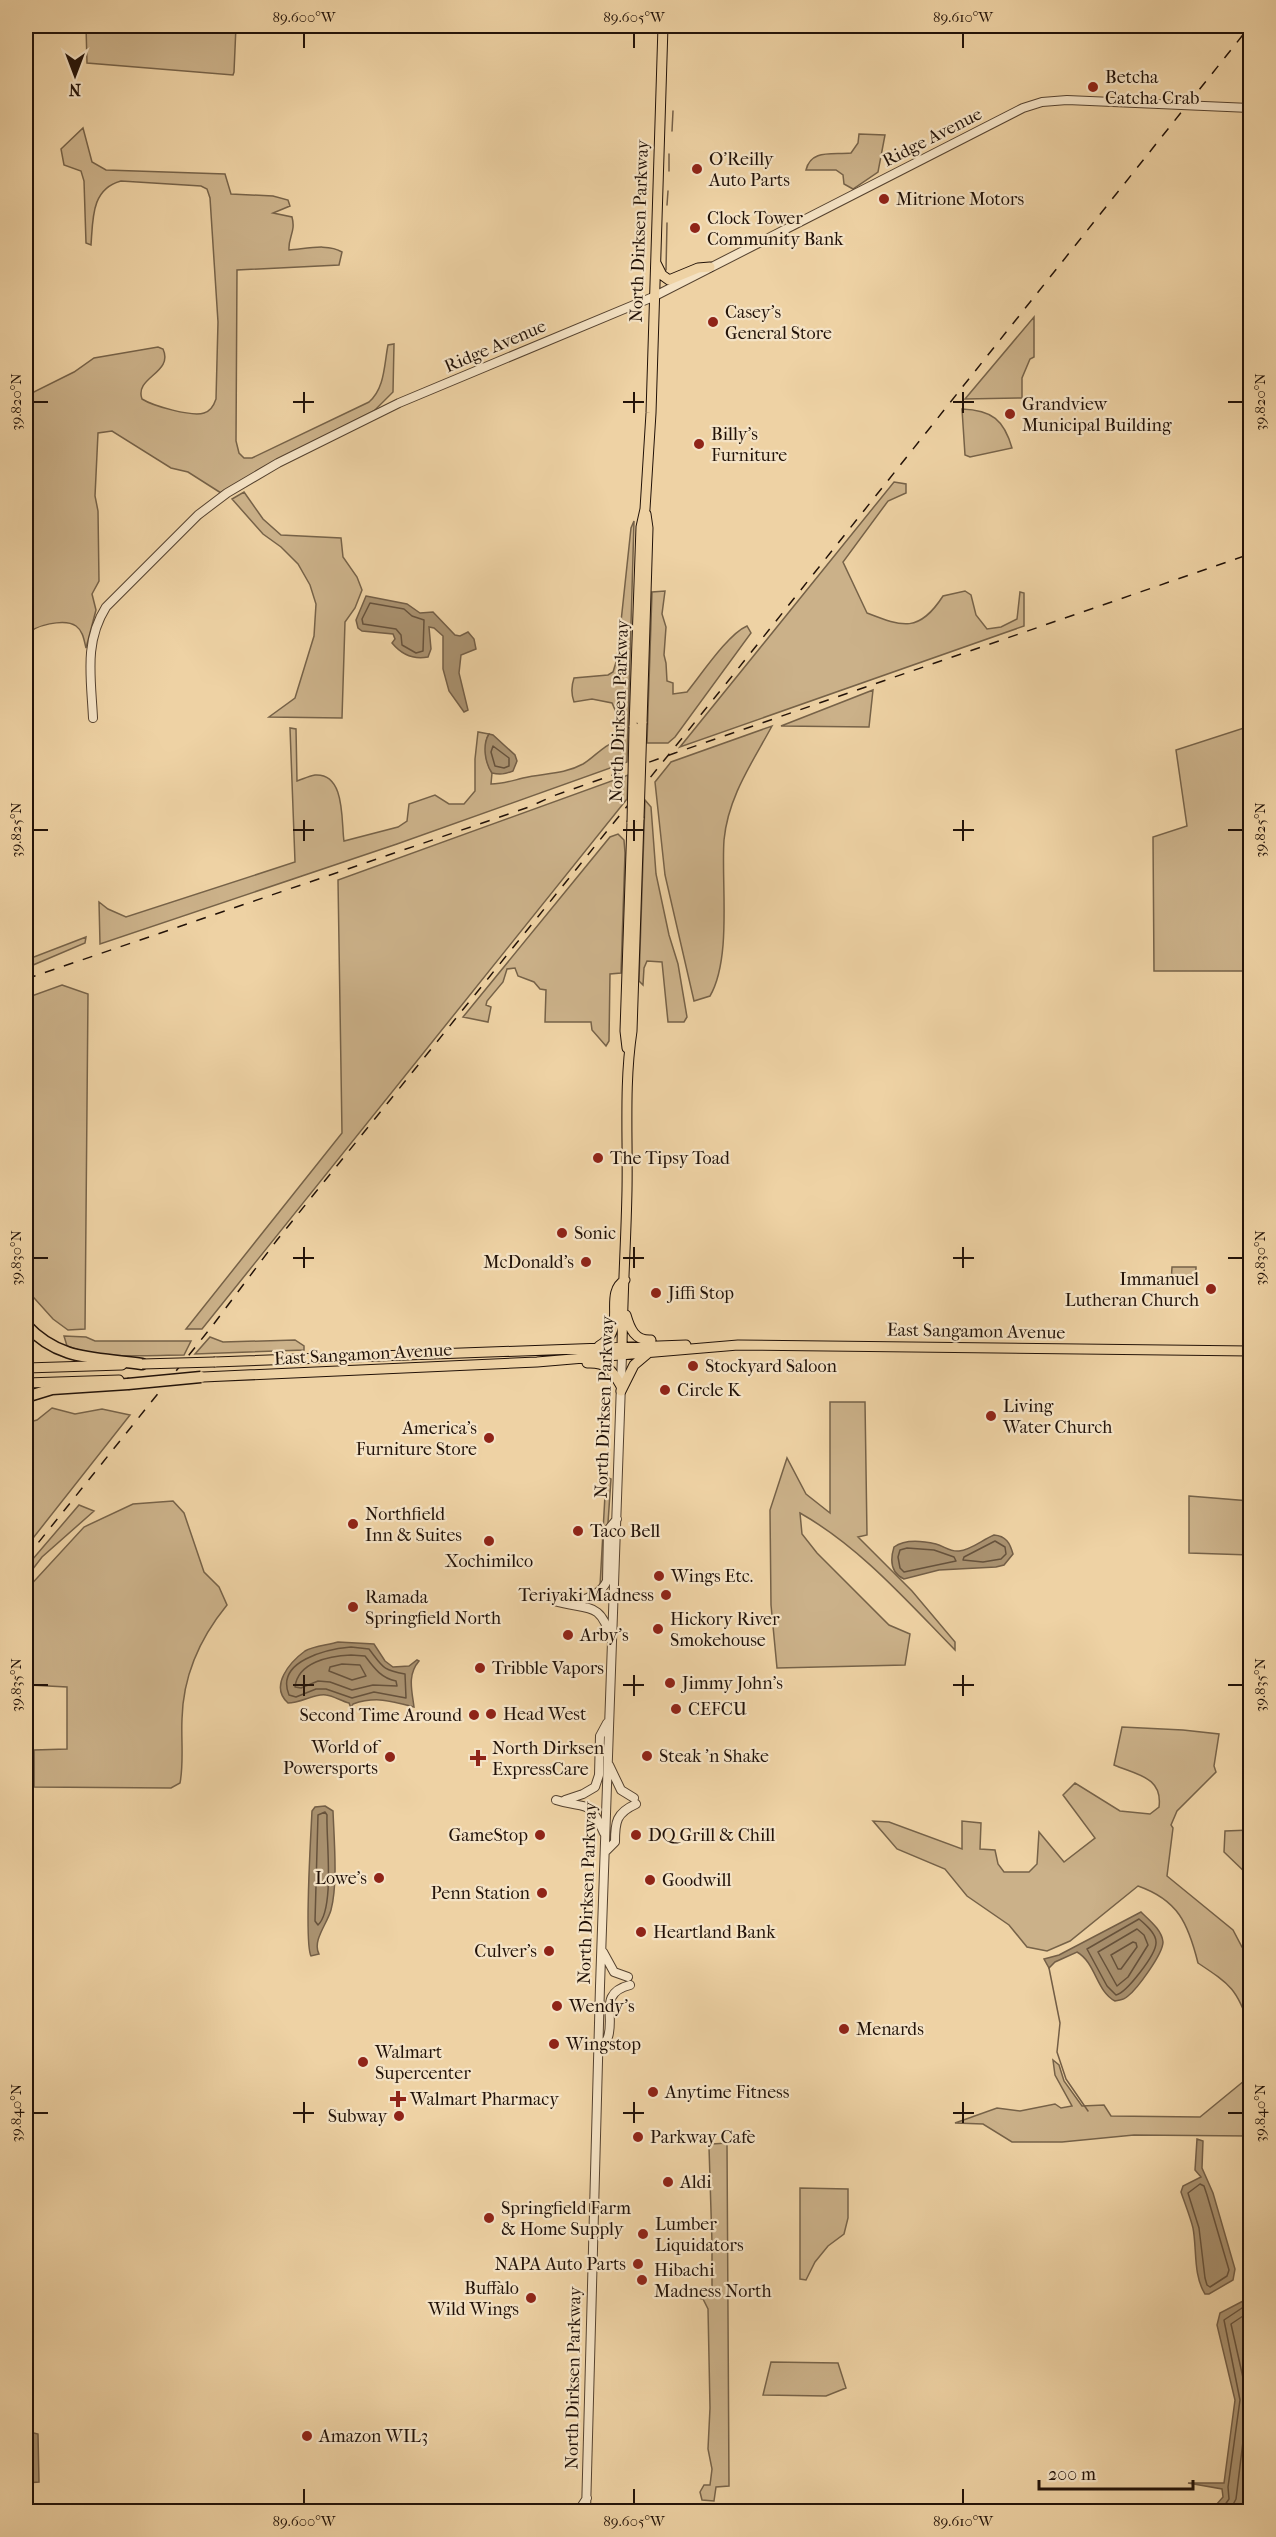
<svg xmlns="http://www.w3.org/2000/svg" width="1276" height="2537" font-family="'IM FELL French Canon',serif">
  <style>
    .green { fill: #cbb189; stroke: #766248; stroke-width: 1.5 }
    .water { fill: #a9916f; stroke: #735e46; stroke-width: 1.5 }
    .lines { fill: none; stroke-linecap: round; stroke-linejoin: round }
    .shore { stroke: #66523c; stroke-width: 1.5 }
    .stream { stroke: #735e46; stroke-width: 1.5 }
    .minor-casing { stroke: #55422f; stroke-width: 10 }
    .major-casing { stroke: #221208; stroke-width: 11 }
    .highway-casing { stroke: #221208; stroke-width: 13 }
    .minor { stroke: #f4e2c4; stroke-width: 8 }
    .major { stroke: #eed2a4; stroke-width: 9 }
    .highway { stroke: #eed2a4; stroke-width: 10 }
    .rail { stroke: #221208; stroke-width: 1.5; stroke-dasharray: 10 10; stroke-linecap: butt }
    .major-bridge-casing { stroke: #221208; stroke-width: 11; stroke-linecap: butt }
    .highway-bridge-casing { stroke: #221208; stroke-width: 13; stroke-linecap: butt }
    .major-bridge { stroke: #eed2a4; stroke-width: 9 }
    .highway-bridge { stroke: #eed2a4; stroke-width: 10 }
    .ticks { fill: none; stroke: #221208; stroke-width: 2 }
    .poi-dot { fill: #8f2418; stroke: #f4e2c4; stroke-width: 2 }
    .labels { text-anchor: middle; stroke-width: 4.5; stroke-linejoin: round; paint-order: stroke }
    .poi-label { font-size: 18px; fill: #221208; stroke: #f4e2c4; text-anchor: start }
    .street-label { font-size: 18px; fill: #221208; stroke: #f4e2c4 }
    .neatline { fill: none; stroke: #221208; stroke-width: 2 }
    .ticks-label { font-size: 15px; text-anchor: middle; fill: #221208 }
  </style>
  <rect width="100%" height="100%" fill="#eed2a4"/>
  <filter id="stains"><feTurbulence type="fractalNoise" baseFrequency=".00333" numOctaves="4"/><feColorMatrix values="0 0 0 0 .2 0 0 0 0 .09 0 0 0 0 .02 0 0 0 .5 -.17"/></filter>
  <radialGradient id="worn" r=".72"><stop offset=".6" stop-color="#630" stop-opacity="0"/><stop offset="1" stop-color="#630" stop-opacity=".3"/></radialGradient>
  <path class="green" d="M86,26h150l-2,46 -1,3 -146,-12z
    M83,128l9,34 14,8 119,4 6,20 42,2 15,4 2,6 -17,7 19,4c4,15 -4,20 -3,33 16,-1 39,-7 53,2l-3,13 -102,5 -1,171 3,12 5,5h8l117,-56c16,-14 15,-37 19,-57l6,-1 -1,48 -19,19 -112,57 -41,25 -33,-21 -17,-4 -59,-37 -14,2 -3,63 3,15 1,70 -7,13 4,16 -10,38c-2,-8 -3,-17 -10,-22 -11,-8 -43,-1 -50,10v-247l8,3 40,-20 20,-14 64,-11 5,2c11,24 -29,28 -21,50 11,7 50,18 62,14 7,-2 10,-8 12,-14l2,-77 -8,-124 -3,-9 -6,-3 -80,-5c-30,8 -28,38 -30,64l-5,-2 -2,-62 -3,-10 -17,-6 -3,-16z
    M859,134l26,1 -7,37 -25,17 -9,-5 -1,-9 -7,-5h-30c5,-21 26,-15 45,-17l7,-10z
    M1034,317v40l-4,2 -8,19v20l-57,1z
    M962,409c30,1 42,11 50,39l-42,9 -5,-2z
    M894,482l12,2v9l-18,8 -45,61 24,51c36,14 52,20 76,-17l22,-5 6,4 5,20 11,14 14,-2 16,-8 3,-27 4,1v33l-344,121z
    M244,492l19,27 18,16 60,3 2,19 14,20 5,13 -7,18 -10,14 -3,96 -73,-1 26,-19 19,-62 2,-32 -6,-19 -12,-21 -17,-17 -18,-13 -31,-35z
    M634,521l-7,241 -230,82 -297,100 -1,-42 9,7 18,8 169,-55 -5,-134 6,1 1,52c6,-2 12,-5 18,-6 31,-2 26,47 29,66l54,-14 9,-6 2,-17 26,-9 14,9h15l11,-13v-32l3,-27 11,2c-6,10 -3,30 3,39l-1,11c12,0 20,-3 32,-6 20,-5 40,-3 60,-14 12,-7 21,-20 35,-23l-2,-29 -4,-9 -20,-4 -18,3c-3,-8 -3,-15 0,-24l34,-3 5,-3 4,-13 14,-131z
    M665,591l-3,23 4,13 -2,28 2,8 1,18 6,2v11l14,-2c14,-17 41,-58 60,-66l4,7 -76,104 -7,6h-21l5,-151z
    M873,690l-4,37 -88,-1z
    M772,726c-20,37 -44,71 -48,114 -3,43 8,118 -14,156l-16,5 -29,-126 -10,-93 16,-20z
    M1250,726v245h-96l-1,-134 34,-11 -11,-76z
    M628,775l-1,24 -425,530h-16l156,-196 -4,-253z
    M645,800l6,7 5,67 13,61 9,29 9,53 -3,5h-16l-6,-60 -15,-1 -3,7 -1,17 -4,-4z
    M618,834l6,6 1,13 -4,120 -11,1 -1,67 -3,5 -14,-16 -1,-8h-46l1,-32 -6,-1 -6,-7 -16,-6 -3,-8 -8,1 -4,13 -16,19 -1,4 5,2 -3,15 -25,-5 147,-180z
    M86,937l-1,6 -59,25v-8z
    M62,985l26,9 -3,335 -17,1 -15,-11 -27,-30v-291z
    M1172,1267h24v16h-25z
    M64,1336l22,1 9,4h96l-7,14c-38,0 -81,5 -117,-9z
    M210,1337l13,5 72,-2 9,6v4l-109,4z
    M830,1402h35l2,133 -9,2 54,54 43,51v8c-48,-49 -95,-103 -155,-137l2,21 15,19 72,72 21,9 -5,31 -128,3 -6,-63 -1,-95 17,-52 19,36 24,19z
    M52,1408l23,6 27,-5 28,6 -104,132v-124l11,-3z
    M606,1477l5,2 -7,102 -4,5z
    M1189,1496l61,5v54l-61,-2z
    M173,1501l11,12 20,59 15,15 8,18c-27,33 -44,70 -45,114 -1,21 2,44 -2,64l-9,5 -137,-1v-37l33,-1v-62l-38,-2 -3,-6v-89l58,-63 49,-23z
    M79,1505l15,6 -52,46 -16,21v-11z
    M1122,1727l61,3 36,4 -5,32 2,6 -39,39 -6,14 2,3 -6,48 66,54 9,17 8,8v72c-13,-38 -19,-42 -52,-64 -10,-40 -20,-63 -60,-77l-68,55 -23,10 -20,-4 -18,-22 -42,-29 -22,-27 -48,-20 -24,-28 16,1 73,27v-28l19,2 -1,26 15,1 3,14 6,8h25l8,-8 2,-32 25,30 31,-24 -32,-43 12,-12 45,28 30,3 9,-7c4,-30 -22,-32 -45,-42z
    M1250,1830v47l-26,-25 1,-21z
    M1053,2060l6,5 5,16 18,25 22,-1 7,11 89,1 50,-41v60l-116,-1 -72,7h-50l-29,-18 -28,-1 42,-15 23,3 35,-7 6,4 11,-2 -17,-31z
    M727,2143l2,343 -13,1 -2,14 -12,-1 -2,-8 4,-7h6l2,-16 -4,-20 2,-41 -2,-99 -5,-10 -11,-2 1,-2 19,-1v-51l-3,-96 3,-3z
    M800,2188l48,1v29l-4,16 -16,12 -13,16 -9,18 -6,-1z
    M771,2362l67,1 8,25 -20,8 -63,-1z"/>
  <path class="water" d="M366,596l41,8 13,9 13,-1 22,23 5,1 8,-4 6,7 2,10 -15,6 -2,18 9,37 -4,2 -15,-21 -6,-22v-33l-9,-8 -5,-1 2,22 -3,8c-15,3 -26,-2 -36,-14l3,-4 -2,-5 -31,-3 -4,-3 -2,-8z
    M489,734l4,1 22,20 2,6 -4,10c-8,3 -13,4 -21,2 -7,-10 -10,-28 -3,-39z
    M994,1535c12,1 16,8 19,19l-9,11 -8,2 -57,3 -35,9c-13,-6 -14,-19 -10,-32 11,-8 29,-6 42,-3 8,2 14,8 23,7 12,-1 23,-11 35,-16z
    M338,1642l36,2 11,17 8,6 16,-1 8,-6 2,1c-12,14 -7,30 -5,46 -22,-6 -38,-11 -61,-3l-2,4 -2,-5c-8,-2 -15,-7 -23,-8 -11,-2 -25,8 -38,8 -19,-17 2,-41 17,-52 8,-5 23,-6 33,-9z
    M325,1806l8,5c1,28 5,73 -2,99 -4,14 -19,31 -12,44l-8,2c-7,-13 0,-123 1,-145l3,-4z
    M1141,1912c8,8 21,18 22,30 0,12 -26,47 -35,54 -4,4 -8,4 -13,5 -19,-10 -19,-38 -38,-49l-22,10 -6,6 -5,-9 15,-4z
    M1197,2139l6,2 -1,27 11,25 22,76 -2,11 -24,14h-4c-12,-19 -8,-45 -12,-66 -3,-12 -8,-24 -12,-36l2,-6 18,-9 -6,-7z
    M1245,2300l5,5v206h-35l1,-6 7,-8 -1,-8 -34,-6h36l11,-83 -18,-75 3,-12z
    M26,2431l12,3 1,48 -13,1z"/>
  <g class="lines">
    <path class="shore" d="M370,603l34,6 8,7 12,4 -1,31 -7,2 -14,-8 -1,-10 -5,-6 -33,-5 -1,-5z
      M493,746l16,12v8l-5,2 -9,-2 -4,-14z
      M995,1541l10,6 1,7 -5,5 -18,3 -20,-2 1,-3z
      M907,1548l27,2 20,7 2,4 -52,11 -4,-4 -2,-11 2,-7z
      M351,1647l18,2c14,18 13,21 36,25l1,24 -32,-6 -22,6 -26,-9h-10l-20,8 -7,-2c-14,-34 38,-46 62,-48z
      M351,1655l14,1c9,12 16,22 31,25l1,5 -24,-1 -21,5 -22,-8 -12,-1 -17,7 -6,-1c3,-25 34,-31 56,-32z
      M342,1664l18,1 6,11 -14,4 -23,-9 1,-4z
      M325,1812l2,3c-1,24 8,94 -9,110l-3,-4 3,-106z
      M1139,1919c6,5 17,14 17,23 1,12 -30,51 -40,53l-9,-9 -20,-37z
      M1137,1929l7,6 4,10 -20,32 -11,9 -19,-34z
      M1133,1942l3,1 1,4 -16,22h-3l-7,-14z
      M1200,2184l4,2 3,9 22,75 -2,6 -17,11 -3,-2 -2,-7 -6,-50 -11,-35z
      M1220,2512l9,-13 -1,-12 12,-87 -16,-80 18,-12 8,1
      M1229,2512l7,-13 12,-99 -17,-76 12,-8h7"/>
    <path class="stream" d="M672,131l1,-20
      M669,171v-17
      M667,205l1,-14
      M666,270l1,-47
      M194,524l10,-9
      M1049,1968l11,55 -3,29 9,27 22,32"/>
    <defs>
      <path id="minor" d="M93,718c-2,-41 -9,-76 13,-111l92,-92 29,-22 51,-30 121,-60 254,-106 370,-189 19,-6 25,-2 183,8
        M554,1601c33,10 46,-2 57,38
        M580,1601c12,-5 21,-8 27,-20l1,-51 9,-11
        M609,1765l12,25 13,8
        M556,1800c30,10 33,-3 48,33
        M565,1800l18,-6 12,-7 4,-12 1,-39 7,-13
        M605,1852l10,-10c0,-20 1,-29 21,-38
        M603,1952l11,20 14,5
        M600,2049c2,-3 7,-8 8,-12 7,-21 -10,-44 22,-52
        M578,2512l9,-14
        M586,2512l14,-526 22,-631"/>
      <path id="major" d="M656,263l6,12 7,5 29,-12 12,-1
        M642,723l6,-195 -2,-14
        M634,727l7,-200 4,-18 6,-96 12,-387
        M627,1048l-2,-17 7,-209
        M626,1315c4,14 9,26 25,25
        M599,1346c30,-17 3,-52 26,-66
        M622,1355c0,-55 4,-110 5,-165 1,-53 -3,-106 5,-159l7,-213
        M215,1362l471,-17
        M587,1363c20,-1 25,7 34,23
        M26,1368l96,-3
        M203,1377l334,-15 201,-17 512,6
        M26,1383l93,-3
        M621,1391l13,-26 13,-11"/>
      <path id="highway" d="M26,1325c34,37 71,32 116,39
        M26,1397l26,-8 76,-5"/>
    </defs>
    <use href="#minor" class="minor-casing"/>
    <use href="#major" class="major-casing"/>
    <use href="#highway" class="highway-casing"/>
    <use href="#minor" class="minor"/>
    <use href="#major" class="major"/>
    <use href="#highway" class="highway"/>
    <path class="rail" d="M26,979l503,-172 24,-11 122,-43 575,-199
      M26,1558l187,-233 64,-85 460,-570 513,-644"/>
    <defs>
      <path id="major-bridge" d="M639,818l3,-95
        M632,822l2,-95
        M142,1364l73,-2"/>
      <path id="highway-bridge" d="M128,1384l73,-7"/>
    </defs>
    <use href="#major-bridge" class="major-bridge-casing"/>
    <use href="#highway-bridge" class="highway-bridge-casing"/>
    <use href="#major-bridge" class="major-bridge"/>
    <use href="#highway-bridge" class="highway-bridge"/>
  </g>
  <path class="ticks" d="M304,33v15M634,33v15M963,33v15M304,392v21M634,392v21M963,392v21M33,402h15M293,402h21M623,402h21M953,402h21M1228,402h15M304,820v21M634,820v21M963,820v21M33,830h15M293,830h21M623,830h21M953,830h21M1228,830h15M304,1247v21M634,1247v21M963,1247v21M33,1258h15M293,1258h21M623,1258h21M953,1258h21M1228,1258h15M304,1675v21M634,1675v21M963,1675v21M33,1685h15M293,1685h21M623,1685h21M953,1685h21M1228,1685h15M304,2102v21M634,2102v21M963,2102v21M33,2113h15M293,2113h21M623,2113h21M953,2113h21M1228,2113h15M304,2489v15M634,2489v15M963,2489v15"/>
  <g class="poi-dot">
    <circle cx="1093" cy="87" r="6"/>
    <circle cx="697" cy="169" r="6"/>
    <circle cx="884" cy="199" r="6"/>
    <circle cx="695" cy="228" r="6"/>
    <circle cx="713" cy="322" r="6"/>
    <circle cx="1010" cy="414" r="6"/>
    <circle cx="699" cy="444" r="6"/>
    <circle cx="598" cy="1158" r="6"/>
    <circle cx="562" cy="1233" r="6"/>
    <circle cx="586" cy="1262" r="6"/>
    <circle cx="1211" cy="1289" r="6"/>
    <circle cx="656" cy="1293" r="6"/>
    <circle cx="693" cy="1366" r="6"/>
    <circle cx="665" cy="1390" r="6"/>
    <circle cx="991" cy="1416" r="6"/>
    <circle cx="489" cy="1438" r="6"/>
    <circle cx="353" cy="1524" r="6"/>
    <circle cx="578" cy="1531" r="6"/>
    <circle cx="489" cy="1541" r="6"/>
    <circle cx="659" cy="1576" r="6"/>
    <circle cx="666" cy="1595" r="6"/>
    <circle cx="353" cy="1607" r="6"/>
    <circle cx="658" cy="1629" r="6"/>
    <circle cx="568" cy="1635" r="6"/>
    <circle cx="480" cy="1668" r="6"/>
    <circle cx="670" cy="1683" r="6"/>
    <circle cx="676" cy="1709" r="6"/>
    <circle cx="491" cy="1714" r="6"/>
    <circle cx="474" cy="1715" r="6"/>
    <circle cx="647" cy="1756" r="6"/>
    <circle cx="390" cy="1757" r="6"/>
    <path d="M475 1749h6v6h6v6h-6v6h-6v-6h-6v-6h6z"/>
    <circle cx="540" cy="1835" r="6"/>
    <circle cx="636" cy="1835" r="6"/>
    <circle cx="379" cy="1878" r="6"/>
    <circle cx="650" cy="1880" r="6"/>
    <circle cx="542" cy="1893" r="6"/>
    <circle cx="641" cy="1932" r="6"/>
    <circle cx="549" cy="1951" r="6"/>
    <circle cx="557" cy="2006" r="6"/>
    <circle cx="844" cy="2029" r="6"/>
    <circle cx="554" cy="2044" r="6"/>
    <circle cx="363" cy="2062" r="6"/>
    <circle cx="653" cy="2092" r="6"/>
    <path d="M395 2090h6v6h6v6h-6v6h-6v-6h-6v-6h6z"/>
    <circle cx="399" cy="2116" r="6"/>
    <circle cx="638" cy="2137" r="6"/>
    <circle cx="668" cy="2182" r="6"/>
    <circle cx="489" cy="2218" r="6"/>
    <circle cx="643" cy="2234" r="6"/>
    <circle cx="638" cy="2264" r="6"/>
    <circle cx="642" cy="2280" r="6"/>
    <circle cx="531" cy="2298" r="6"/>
    <circle cx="307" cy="2436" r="6"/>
  </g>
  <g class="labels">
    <g class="poi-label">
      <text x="1105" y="83">Betcha<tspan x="1105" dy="21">Catcha Crab</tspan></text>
      <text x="709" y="165">O'Reilly<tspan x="709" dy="21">Auto Parts</tspan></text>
      <text x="896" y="205">Mitrione Motors</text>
      <text x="707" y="224">Clock Tower<tspan x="707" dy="21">Community Bank</tspan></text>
      <text x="725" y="318">Casey's<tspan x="725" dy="21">General Store</tspan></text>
      <text x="1022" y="410">Grandview<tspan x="1022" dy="21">Municipal Building</tspan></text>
      <text x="711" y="440">Billy's<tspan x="711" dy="21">Furniture</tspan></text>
      <text x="610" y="1164">The Tipsy Toad</text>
      <text x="574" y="1239">Sonic</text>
      <text x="574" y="1268" text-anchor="end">McDonald's</text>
      <text x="1199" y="1285" text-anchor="end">Immanuel<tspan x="1199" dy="21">Lutheran Church</tspan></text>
      <text x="668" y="1299">Jiffi Stop</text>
      <text x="705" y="1372">Stockyard Saloon</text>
      <text x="677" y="1396">Circle K</text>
      <text x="1003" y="1412">Living<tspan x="1003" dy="21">Water Church</tspan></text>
      <text x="477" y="1434" text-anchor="end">America's<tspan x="477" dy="21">Furniture Store</tspan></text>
      <text x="365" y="1520">Northfield<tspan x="365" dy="21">Inn &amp; Suites</tspan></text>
      <text x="590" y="1537">Taco Bell</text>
      <text x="489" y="1567" text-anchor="middle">Xochimilco</text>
      <text x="671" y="1582">Wings Etc.</text>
      <text x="654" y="1601" text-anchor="end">Teriyaki Madness</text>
      <text x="365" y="1603">Ramada<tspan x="365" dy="21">Springfield North</tspan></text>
      <text x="670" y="1625">Hickory River<tspan x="670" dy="21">Smokehouse</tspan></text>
      <text x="580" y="1641">Arby's</text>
      <text x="492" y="1674">Tribble Vapors</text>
      <text x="682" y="1689">Jimmy John's</text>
      <text x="688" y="1715">CEFCU</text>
      <text x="503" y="1720">Head West</text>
      <text x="462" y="1721" text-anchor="end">Second Time Around</text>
      <text x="378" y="1753" text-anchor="end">World of<tspan x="378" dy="21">Powersports</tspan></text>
      <text x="492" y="1754">North Dirksen<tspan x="492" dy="21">ExpressCare</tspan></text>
      <text x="659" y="1762">Steak 'n Shake</text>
      <text x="528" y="1841" text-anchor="end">GameStop</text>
      <text x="648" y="1841">DQ Grill &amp; Chill</text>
      <text x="367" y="1884" text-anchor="end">Lowe's</text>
      <text x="662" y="1886">Goodwill</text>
      <text x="530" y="1899" text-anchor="end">Penn Station</text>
      <text x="653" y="1938">Heartland Bank</text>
      <text x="537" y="1957" text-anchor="end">Culver's</text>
      <text x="569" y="2012">Wendy's</text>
      <text x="856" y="2035">Menards</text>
      <text x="566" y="2050">Wingstop</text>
      <text x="375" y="2058">Walmart<tspan x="375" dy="21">Supercenter</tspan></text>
      <text x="665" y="2098">Anytime Fitness</text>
      <text x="410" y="2105">Walmart Pharmacy</text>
      <text x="387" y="2122" text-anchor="end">Subway</text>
      <text x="650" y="2143">Parkway Cafe</text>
      <text x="680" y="2188">Aldi</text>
      <text x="501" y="2214">Springfield Farm<tspan x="501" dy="21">&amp; Home Supply</tspan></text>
      <text x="655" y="2230">Lumber<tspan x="655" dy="21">Liquidators</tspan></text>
      <text x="626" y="2270" text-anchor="end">NAPA Auto Parts</text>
      <text x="654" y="2276">Hibachi<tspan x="654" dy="21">Madness North</tspan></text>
      <text x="519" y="2294" text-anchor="end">Buffalo<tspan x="519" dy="21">Wild Wings</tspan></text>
      <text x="319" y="2442">Amazon WIL3</text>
    </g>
    <g class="street-label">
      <text transform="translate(932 137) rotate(-27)" y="6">Ridge Avenue</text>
      <text transform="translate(639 231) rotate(-88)" y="6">North Dirksen Parkway</text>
      <text transform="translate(495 346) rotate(-23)" y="6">Ridge Avenue</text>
      <text transform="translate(619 711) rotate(-88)" y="6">North Dirksen Parkway</text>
      <text transform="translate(976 1331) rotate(1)" y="6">East Sangamon Avenue</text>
      <text transform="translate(363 1354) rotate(-3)" y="6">East Sangamon Avenue</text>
      <text transform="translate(604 1407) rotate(-88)" y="6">North Dirksen Parkway</text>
      <text transform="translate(587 1893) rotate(-88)" y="6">North Dirksen Parkway</text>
      <text transform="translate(573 2378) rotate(-89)" y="6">North Dirksen Parkway</text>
    </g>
  </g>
  <rect width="1276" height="2537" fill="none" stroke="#eed2a4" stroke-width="66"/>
  <g transform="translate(75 75) rotate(180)" stroke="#f4e2c4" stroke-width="4.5" paint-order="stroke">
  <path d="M0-4.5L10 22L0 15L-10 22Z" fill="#221208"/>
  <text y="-9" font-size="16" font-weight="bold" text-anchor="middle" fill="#221208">N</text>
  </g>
  <path d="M1039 2480v9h154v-9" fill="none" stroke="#221208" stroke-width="3"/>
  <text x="1048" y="2480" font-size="18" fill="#221208" stroke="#f4e2c4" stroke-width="4.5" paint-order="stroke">200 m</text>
  <rect x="33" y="33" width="1210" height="2471" class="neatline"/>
  <g class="ticks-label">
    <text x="304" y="22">89.600°W</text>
    <text x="634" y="22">89.605°W</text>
    <text x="963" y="22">89.610°W</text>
    <text transform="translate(1260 402) rotate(-90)" y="5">39.820°N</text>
    <text transform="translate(16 402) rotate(-90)" y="5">39.820°N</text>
    <text transform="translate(16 830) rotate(-90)" y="5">39.825°N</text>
    <text transform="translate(1260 830) rotate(-90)" y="5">39.825°N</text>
    <text transform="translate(16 1258) rotate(-90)" y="5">39.830°N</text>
    <text transform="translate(1260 1258) rotate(-90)" y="5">39.830°N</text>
    <text transform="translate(1260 1685) rotate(-90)" y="5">39.835°N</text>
    <text transform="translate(16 1685) rotate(-90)" y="5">39.835°N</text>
    <text transform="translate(1260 2113) rotate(-90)" y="5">39.840°N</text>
    <text transform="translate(16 2113) rotate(-90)" y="5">39.840°N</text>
    <text x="304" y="2526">89.600°W</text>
    <text x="634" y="2526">89.605°W</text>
    <text x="963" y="2526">89.610°W</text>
  </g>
  <rect width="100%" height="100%" filter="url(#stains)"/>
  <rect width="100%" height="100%" fill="url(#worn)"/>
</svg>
